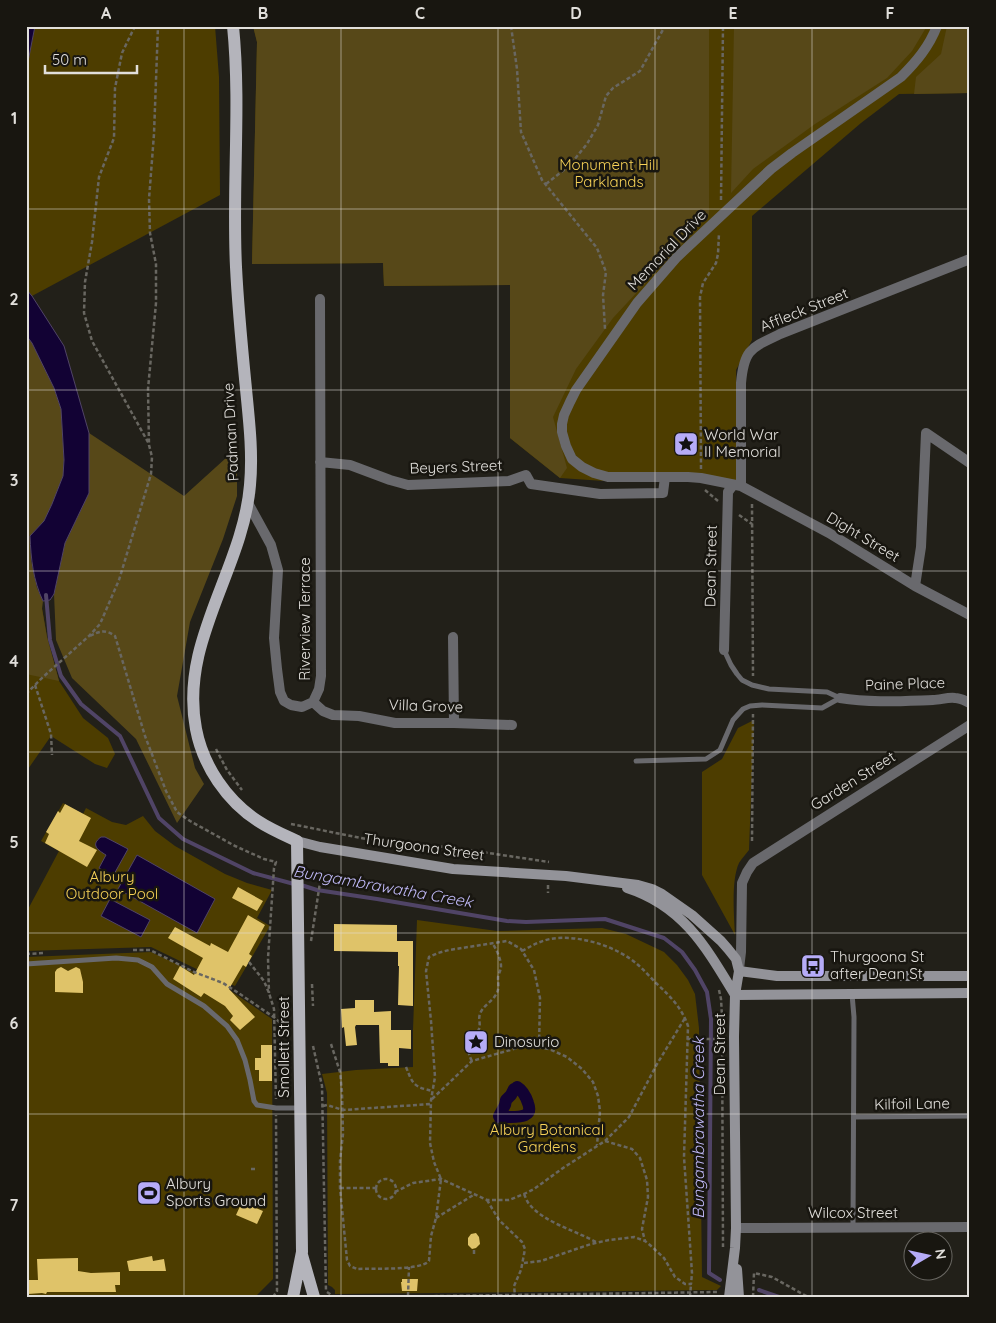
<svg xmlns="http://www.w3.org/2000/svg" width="996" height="1323" font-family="Quicksand,sans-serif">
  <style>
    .green { fill: #4d3d00 }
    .forest { fill: #574818 }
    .water { fill: #120234; stroke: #504466 }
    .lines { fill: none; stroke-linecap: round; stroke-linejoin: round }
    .stream { stroke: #504466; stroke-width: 4 }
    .canal { stroke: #120234; stroke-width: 12 }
    .building { fill: #dfc369 }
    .path { stroke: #696761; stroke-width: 2.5; stroke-dasharray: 4 2.5; stroke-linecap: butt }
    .lane { stroke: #69696d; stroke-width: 5 }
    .street { stroke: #69696d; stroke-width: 10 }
    .secondary { stroke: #939399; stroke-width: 10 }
    .primary { stroke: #b4b4bb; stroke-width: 12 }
    .grid { fill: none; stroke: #e1dfdb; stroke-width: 1; stroke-opacity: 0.55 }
    .labels { text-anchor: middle; stroke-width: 5; stroke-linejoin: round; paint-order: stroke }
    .park-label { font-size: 15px; fill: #f7d257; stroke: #181610 }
    .street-label { font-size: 15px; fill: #e1dfdb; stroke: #181610 }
    .poi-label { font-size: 15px; fill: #e1dfdb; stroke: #181610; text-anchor: start }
    .water-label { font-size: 16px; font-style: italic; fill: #bfb8f6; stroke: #181610 }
    .neatline { fill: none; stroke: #e1dfdb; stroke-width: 2 }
    .grid-label { font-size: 16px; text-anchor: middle; font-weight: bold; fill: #e1dfdb }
  </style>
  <rect width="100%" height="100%" fill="#222019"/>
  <path class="green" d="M35,26h180l4,51 1,118 -188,101 -6,-7v-217z
    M253,26h717v67l-71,1 -38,29 -109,93v124l-16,30 2,115 -104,-8 -30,4 -44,-3 -50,-40v-153l-126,1 -1,-23 -131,1 5,-222z
    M26,602l16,6 5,29 12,44 24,37 25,20 7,16 -8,14 -12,-4 -44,-28 -25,36z
    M754,720l-5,130c-3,4 -7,8 -10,13 -8,17 -5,53 -4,72l-33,-60v-103l20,-13 16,-31z
    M63,803l20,11 3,-6 26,14 14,3 17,-9 12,15 20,15 50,28 22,9 25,7 -15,28 13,8 -35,60 -24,-10 -60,-29 -125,4v-38l33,-62 -18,-10z
    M417,920l80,11 105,-3 24,6 38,18 13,13 11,15 7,14 4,34 3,249 19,9 -4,4 -382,4v-4l-3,-3 -4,-2 -1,-192 -5,-19 34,-4 57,-3v-37z
    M151,952l71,33 50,34 1,260 -16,16 -166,1 -65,-1v-338z"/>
  <path class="forest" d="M253,26h456v189l-96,103 -37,51 -23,48 14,51 -7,10 -50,-40v-153l-126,1 -1,-23 -131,1 5,-222z
    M734,26h193l-15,25 -25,27 -72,46 -62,45 -22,24z
    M947,26h23v67l-56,1 2,-17 25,-23z
    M26,335l6,8 22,45 7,21 3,51 -1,16 -11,28 -8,17 -14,15 1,24 6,28 6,13 -1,8 5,28 12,44 -33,-7z
    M89,433l95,63 53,-48v48l-14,43 -33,83 -13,74 18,72 9,16 -27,39 -41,-84 -64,-61 -16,-38 -2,-46 11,-51 24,-50z"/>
  <path class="water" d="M26,26h9l-9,46z
    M26,289l6,7 32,50 25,87v60l-24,50 -11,51 -4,6 -7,1c-10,-21 -12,-42 -13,-65l14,-15 8,-17 11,-28 1,-16 -3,-51 -7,-21 -22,-45 -6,-8z
    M101,837h4l23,12 -15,27 -14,-8 7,-13c-8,-5 -16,-10 -5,-18z
    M137,855l78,44 -18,34 -79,-44z
    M110,899l40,21 -9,17 -40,-21z"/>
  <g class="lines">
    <path class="stream" d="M46,595l4,45 11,36 20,28 39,32 39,82 24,21 70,34 41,11
      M301,885l16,5 60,9 130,22 19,1 79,-3 59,19 18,14 13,18 12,22 4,27 -2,254 11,7
      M759,1290l20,7"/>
    <path class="canal" d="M514,1089l-3,6 -5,5 -1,5 -6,11 1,2c9,-3 35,4 28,-15 -2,-6 -6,-13 -11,-16"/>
  </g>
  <path class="building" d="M65,804l26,14 -12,23 18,9 -10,17 -42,-24 4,-9 -3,-2 12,-21 2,2z
    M238,887l25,14 -6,10 -25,-13z
    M248,915l17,10 -16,29 3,2 -6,11 -3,-2 -14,24 26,28 -15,13 -10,-10 3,-4 -8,-10 -21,-13 -3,4 -28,-18 7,-13 14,9 9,-17 -35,-20 7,-11 35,19 1,-3 17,9z
    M334,924l63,1v16h16v65l-15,-1 1,-39h-1v-14l-64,-1z
    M61,967l7,4 8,-4 4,2 3,13v11l-28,-1v-20l2,-3z
    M355,1000h19v12l17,-1v19h20v19l-12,-1v18h-11v-3h-8l-1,-38h-23l-1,2 2,18 -11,1 -2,-19 -2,1 -1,-19 14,-1z
    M261,1045h11v36h-13v-11h-4v-12h6z
    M242,1202l21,9 -6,13 -21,-9z
    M476,1233l3,4 1,7 -4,4 -4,1 -4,-4v-7l3,-4z
    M152,1256l1,5 11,-2 2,12h-37l-2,-10z
    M78,1258v13l13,2 29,-1v13h-5l1,7h-69l-1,2 -4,-1 -14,1v-14h10l-1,-21z
    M402,1279h16l-1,12h-15l-1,-9h1z"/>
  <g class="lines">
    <path class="path" d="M135,26l-13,27 -7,35 -1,50 -15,39 -7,65 -7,40 -1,31 8,28 57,103
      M511,26l6,43 4,63 21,48 55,68 9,24 -3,23 2,34
      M546,184l23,-18 18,-22 11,-19 8,-29 7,-8 27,-17 25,-45
      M721,200l2,-174
      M701,469l-1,-172 3,-14 13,-20 2,-9 1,-21
      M705,490l13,11
      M752,504l1,172
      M739,515l13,9
      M90,636c10,-5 15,-7 25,0l30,100 21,55 11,21 13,9 45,25 29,13 12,3 -2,6 -6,90 1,35
      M35,685l16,49 1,21
      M26,694l17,-17 46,-41 11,-12 19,-44 32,-106 1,-17 -3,-12 -1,-56 8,-86v-39l-6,-31 -1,-34 5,-65 4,-108
      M216,749l11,21 15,20
      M291,824l85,17 45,5 27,1 101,15
      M752,841l1,-127
      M548,885v8
      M311,941l10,-65
      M133,950h17l44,22 29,11 17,11 35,24 12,11
      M522,951c9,-5 18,-10 28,-12 28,-5 66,7 87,25 7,6 13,13 19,19 14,13 26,25 32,43l-4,131 8,116 -1,11h-6l-10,-7 -11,-19 -14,-13 -5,-4 -11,-4 -25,3 -18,4 -50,17 -18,2
      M26,954l19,-1
      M249,962l15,19 5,12 5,16 2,90
      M312,984l1,22
      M719,990l2,9 1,17 1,231
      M687,1039h32
      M331,1044l9,28 2,20 1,42 -3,27v27l7,72 3,6 7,3c15,-1 63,2 72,-8l2,-25 5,-18 5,-39 -7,-17 -4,-19 1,-43 4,-23 -4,-56 -5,-50 3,-14 9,-4 11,-3 58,-9 14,8 13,21 6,28 -1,49
      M313,1046l9,40 4,206
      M472,1061c-9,-16 2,-19 7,-32 2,-5 -1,-10 1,-15 2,-7 11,-12 15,-18 5,-7 3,-11 3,-19 1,-4 3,-7 3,-11 0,-7 -5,-17 -8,-22
      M406,1067c7,18 8,20 27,24
      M432,1099l40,-38 45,-13 15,-2 17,3 18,8 15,12 11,13 5,14 2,15 -3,34
      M323,1106l4,-1 16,5 88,-6
      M605,1141l27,8 8,9 7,22 1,17 -6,32 3,12
      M251,1169h4
      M376 1189a10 10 0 1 1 20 0a10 10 0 1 1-20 0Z
      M340,1188h36
      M395,1192l18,-9 28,-4 46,21h22l15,-6 10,-5 29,-21 42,-27 24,-24 28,-53 28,-46
      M524,1194c2,4 3,8 6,11 14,17 46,26 66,37
      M487,1200l12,20 23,22 3,7 -4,21 -7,16 1,9
      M436,1218l39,-24
      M474,1254v-5
      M327,1292l7,5
      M408,1296l1,-29
      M273,1297l4,-6 -1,-176
      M375,1297l344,-5
      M690,1297l1,-13
      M753,1297l1,-24 18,4 36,20"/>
    <path class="lane" d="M636,761l70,-2 14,-9 13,-30 10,-11 7,-3 12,-1 60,3 18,-10 -13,-6 -58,-3 -17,-4 -10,-5 -5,-6 -6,-9 -7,-15
      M26,964l90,-6 22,2 14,7 15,17 37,22 23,20 10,14 8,20 5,20 4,21 3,4 19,3h23
      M852,994l2,23 -1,210
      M854,1117l116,-1"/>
    <path class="street" d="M937,26c-8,21 -21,36 -36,51l-109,76 -21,16 -94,88 -40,46 -61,87 -6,12 -6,13 -2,9v8l4,14 6,13 10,8 12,6 14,4h80l13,1 40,8 88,47 86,53 55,29
      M320,462l30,3 40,15 18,5 101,-4 17,-6 5,9 69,10 63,-1 2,-16
      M741,486v-103c3,-34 10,-35 39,-49l190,-75
      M248,503l23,42 7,25 -4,68 3,31 3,23 4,9 7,4 11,2 11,-5 6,-13 2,-13 -1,-377
      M915,586l6,-39 5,-114 44,30
      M453,637l1,86
      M724,650l4,-158 5,-7
      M840,698c30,5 62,3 93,2 7,0 15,-3 22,-2 6,0 10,3 15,5
      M313,702l10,9 10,4 26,1 36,7h59l58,2
      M739,969l2,-17 1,-69 5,-11 6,-9 217,-138
      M736,1228l234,-1"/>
    <path class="secondary" d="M297,841l23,6 133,22 113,7 72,9 14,4 10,5 30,21 29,26 7,8 8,10 3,12 -4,24 -1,42 2,191 -1,20 -6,49
      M627,888c56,18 79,59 108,107
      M739,971l38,5h193
      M735,995l235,-2
      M737,1269l2,28"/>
    <path class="primary" d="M233,26c8,80 -1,160 3,241 2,41 6,81 10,122 3,31 7,64 4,96 -7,85 -71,156 -54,244 7,37 31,72 62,92 12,8 26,14 39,20l5,411 -9,45
      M302,1255l12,42"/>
  </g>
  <path class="grid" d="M184,26v1271M341,26v1271M498,26v1271M655,26v1271M812,26v1271M26,209h944M26,390h944M26,571h944M26,752h944M26,933h944M26,1114h944"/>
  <defs>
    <symbol id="sight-square" viewBox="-11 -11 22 22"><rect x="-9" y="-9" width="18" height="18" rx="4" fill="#b6acf8" stroke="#181610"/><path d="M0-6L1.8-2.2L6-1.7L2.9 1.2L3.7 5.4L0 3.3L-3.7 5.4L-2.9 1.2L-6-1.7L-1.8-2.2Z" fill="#111"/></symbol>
    <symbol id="bus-square" viewBox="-11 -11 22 22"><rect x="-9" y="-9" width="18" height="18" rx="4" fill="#b6acf8" stroke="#181610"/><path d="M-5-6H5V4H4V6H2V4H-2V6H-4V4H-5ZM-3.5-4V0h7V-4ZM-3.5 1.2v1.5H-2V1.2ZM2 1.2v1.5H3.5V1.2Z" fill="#111"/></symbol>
    <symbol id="stadium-square" viewBox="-11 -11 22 22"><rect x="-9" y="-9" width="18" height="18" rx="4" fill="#b6acf8" stroke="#181610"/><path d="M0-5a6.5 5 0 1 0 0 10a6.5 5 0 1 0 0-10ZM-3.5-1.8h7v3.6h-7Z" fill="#111"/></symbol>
  </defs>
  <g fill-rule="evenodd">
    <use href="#sight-square" x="672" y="430" width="28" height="28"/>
    <use href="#bus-square" x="799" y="952" width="28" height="28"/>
    <use href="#sight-square" x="462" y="1028" width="28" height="28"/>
    <use href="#stadium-square" x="135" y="1179" width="28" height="28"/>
  </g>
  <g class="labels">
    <g class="park-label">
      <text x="609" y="170">Monument Hill<tspan x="609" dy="17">Parklands</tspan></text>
      <text x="112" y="882">Albury<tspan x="112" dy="17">Outdoor Pool</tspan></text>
      <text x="547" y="1135">Albury Botanical<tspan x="547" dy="17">Gardens</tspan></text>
    </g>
    <g class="street-label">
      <text transform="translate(667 250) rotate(-46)" y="5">Memorial Drive</text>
      <text transform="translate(804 310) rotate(-22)" y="5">Affleck Street</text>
      <text transform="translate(231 432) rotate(-93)" y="5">Padman Drive</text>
      <text transform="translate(456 467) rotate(-2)" y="5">Beyers Street</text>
      <text transform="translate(863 537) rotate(31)" y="5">Dight Street</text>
      <text transform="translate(711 566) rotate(-89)" y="5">Dean Street</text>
      <text transform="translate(305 619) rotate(-90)" y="5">Riverview Terrace</text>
      <text transform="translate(905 684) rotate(-2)" y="5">Paine Place</text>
      <text transform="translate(426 706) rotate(2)" y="5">Villa Grove</text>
      <text transform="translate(853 781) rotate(-32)" y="5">Garden Street</text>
      <text transform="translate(424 847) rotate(8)" y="5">Thurgoona Street</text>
      <text transform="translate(284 1047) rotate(-90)" y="5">Smollett Street</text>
      <text transform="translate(720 1054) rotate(-90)" y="5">Dean Street</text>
      <text transform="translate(912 1104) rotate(-1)" y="5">Kilfoil Lane</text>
      <text x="853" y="1218">Wilcox Street</text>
    </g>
    <g class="poi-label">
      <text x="704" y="440">World War<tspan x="704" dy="17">II Memorial</tspan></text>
      <text x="830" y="962">Thurgoona St<tspan x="830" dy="17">after Dean St</tspan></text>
      <text x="494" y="1047">Dinosurio</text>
      <text x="166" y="1189">Albury<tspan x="166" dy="17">Sports Ground</tspan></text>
    </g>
    <g class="water-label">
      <text transform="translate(383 886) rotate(10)" y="6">Bungambrawatha Creek</text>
      <text transform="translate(698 1128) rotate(-90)" y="6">Bungambrawatha Creek</text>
    </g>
  </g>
  <rect width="996" height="1323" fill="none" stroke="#181610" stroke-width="55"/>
  <g transform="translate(928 1256) rotate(81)"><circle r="24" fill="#181610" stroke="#686661"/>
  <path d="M0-4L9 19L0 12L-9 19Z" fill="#b6acf8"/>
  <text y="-8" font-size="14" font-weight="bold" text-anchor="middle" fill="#e1dfdb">N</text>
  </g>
  <path d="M45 65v8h92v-8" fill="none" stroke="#e1dfdb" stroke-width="2.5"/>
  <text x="52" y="65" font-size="15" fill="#e1dfdb" stroke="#181610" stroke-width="4" paint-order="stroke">50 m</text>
  <rect x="28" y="28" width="940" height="1268" class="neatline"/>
  <g class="grid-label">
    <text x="106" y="19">A</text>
    <text x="263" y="19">B</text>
    <text x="420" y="19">C</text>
    <text x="576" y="19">D</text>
    <text x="733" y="19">E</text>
    <text x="890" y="19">F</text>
    <text x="14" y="124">1</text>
    <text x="14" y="305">2</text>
    <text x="14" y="486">3</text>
    <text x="14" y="667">4</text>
    <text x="14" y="848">5</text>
    <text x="14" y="1029">6</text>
    <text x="14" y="1211">7</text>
  </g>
</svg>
